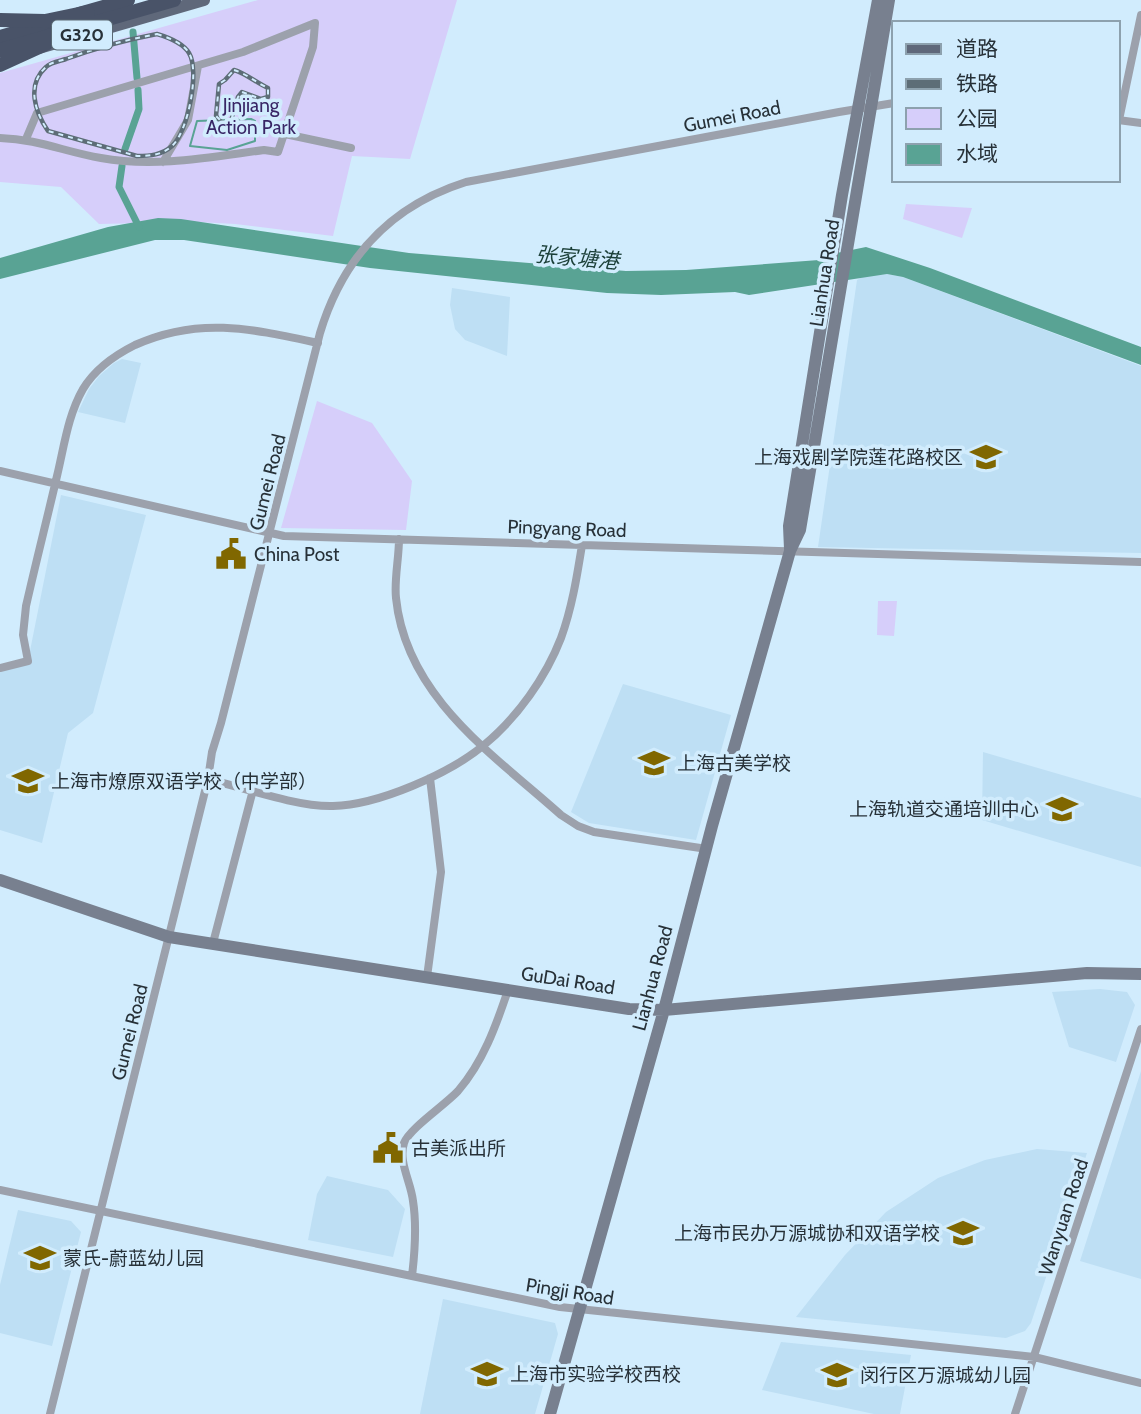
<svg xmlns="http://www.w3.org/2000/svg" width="1141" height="1414" font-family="Cabin,'Noto Sans SC',sans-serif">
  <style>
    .built { fill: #bedff4 }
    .green { fill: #d6cefa }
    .water { fill: #59a394 }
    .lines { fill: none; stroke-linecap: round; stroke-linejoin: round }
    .stream { stroke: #59a394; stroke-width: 2 }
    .canal { stroke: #59a394; stroke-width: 7 }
    .street { stroke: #9ca1ac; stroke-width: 8 }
    .secondary { stroke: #78808f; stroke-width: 12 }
    .primary { stroke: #5f687a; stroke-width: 12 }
    .highway { stroke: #495368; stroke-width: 14 }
    .rail-casing { stroke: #5d6d77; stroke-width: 4.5 }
    .rail { stroke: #d1ecfd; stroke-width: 2; stroke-dasharray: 5; stroke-linecap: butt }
    .highway-bridge { stroke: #495368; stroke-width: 14 }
    .labels { text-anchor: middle; stroke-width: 7; stroke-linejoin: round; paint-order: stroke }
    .shield { fill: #d1ecfd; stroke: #5a6973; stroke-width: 2 }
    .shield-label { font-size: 18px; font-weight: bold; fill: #273138 }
    .park-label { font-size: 19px; fill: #392666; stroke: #d1ecfd }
    .street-label { font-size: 19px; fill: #273138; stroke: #d1ecfd }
    .poi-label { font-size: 19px; fill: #273138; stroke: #d1ecfd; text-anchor: start }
    .water-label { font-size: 21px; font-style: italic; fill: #1b3f38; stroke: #d1ecfd }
  </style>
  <rect width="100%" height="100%" fill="#d1ecfd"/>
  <path class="built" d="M887,274l16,3 238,89v187l-323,-6 39,-267 7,-4z
    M452,288l58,9 -3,59 -42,-16 -10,-11 -5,-24z
    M122,359l19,4 -16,60 -47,-11 11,-23 10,-13 15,-13z
    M61,495l85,20 -53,198 -25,20 -26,110 -42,-13v-162l28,-7z
    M623,684l108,31 -35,125 -107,-17 -18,-11z
    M983,752l158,46v69l-159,-47z
    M1100,989l27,3 8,13 -19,57 -47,-15 -17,-55z
    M1141,1071v208l-61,-18z
    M1037,1149l50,4 -56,170 -6,8 -19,7 -210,-21 49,-62 41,-43 52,-34 47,-18z
    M327,1176l61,14 17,19 -12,48 -85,-17 9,-46z
    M18,1210l53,11 10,11 -29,114 -52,-13v-48z
    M443,1299l112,24 3,11 -23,80h-115z
    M781,1342l130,13 -11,59h-26l-112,-24z"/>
  <path class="green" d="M258,0h199l-47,159 -58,-3 -19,80 -98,-12 -36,-2 -100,2 -38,-37 -61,-5v-109z
    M906,204l66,4 -10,30 -59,-19z
    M317,401l55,22 40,58 -6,49 -125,-2z
    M878,601h19l-3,35 -17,-1z"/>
  <path class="water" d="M158,218l23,1 228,34 217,18 60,-1 133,-10 8,-5 39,-8 64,21 211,79v18l-238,-88 -16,-3 -138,21 -14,-3 -74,3 -54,-2 -237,-25 -186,-28h-29l-155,39v-21l108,-31z"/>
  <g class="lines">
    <path class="stream" d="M251,119l4,2v20l-28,9 -37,-4 7,-25z"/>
    <path class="canal" d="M133,32l4,46
      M125,149l14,-40 -1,-19
      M122,166l-3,21 20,40"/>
    <path class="street" d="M1118,120l23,3
      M1119,120l22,-105
      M285,134l66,14
      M0,138c38,1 65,14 101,20 54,10 110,-1 163,-8l14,2 35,-105 2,-24 -72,29 -206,61 -11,26
      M163,162l25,-42 10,-54
      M0,471l284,65 857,26
      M399,539c0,19 -5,41 -3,59 10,99 98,157 165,217l17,11 16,6 113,17
      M0,668l28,-7 -5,-26 3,-29c10,-44 21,-87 31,-130 7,-29 11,-61 26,-87 12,-20 32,-34 52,-44 64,-29 118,-16 183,-2
      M208,779c36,9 90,28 125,27 45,-1 116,-32 151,-61 33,-27 62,-68 77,-107 11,-30 16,-62 21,-93
      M213,943l40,-153
      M427,977l14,-105 -11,-94
      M0,1190l560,117 474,50 107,26
      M412,1276c3,-25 5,-50 1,-75 -2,-19 -15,-39 -9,-58 6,-15 41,-38 54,-52 25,-29 38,-65 50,-101
      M50,1414l158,-635 4,-27 9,-29 99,-390c23,-76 70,-127 146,-151l373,-70 55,-9
      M1015,1414l126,-385"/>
    <path class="secondary" d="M790,549l-1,-23 53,-331 36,-195
      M0,880l169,57 460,72 35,1 423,-37 54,1
      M550,1414l114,-404 48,-184 78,-275 10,-21 89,-530"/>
    <path class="primary" d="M39,48l165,-48"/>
    <path class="highway" d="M79,14l49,-14
      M0,37l49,-14"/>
    <defs>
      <path id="rail" d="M157,34c10,3 26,9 32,19 11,18 -1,79 -17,93 -10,9 -22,10 -35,10l-89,-25c-13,-19 -22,-46 -2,-64 5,-5 14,-6 20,-8 30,-11 59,-19 91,-25z
        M234,70c11,3 23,13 34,18v9l-7,2 -19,-7 -4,5 -7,24 -7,3 -8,-8 3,-32 6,-4z"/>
    </defs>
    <use href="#rail" class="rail-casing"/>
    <use href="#rail" class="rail"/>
    <path class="highway-bridge" d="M0,20l45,1 43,-9
      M0,50l174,-50
      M0,65l46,-21"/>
  </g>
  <defs>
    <symbol id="university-bare" viewBox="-9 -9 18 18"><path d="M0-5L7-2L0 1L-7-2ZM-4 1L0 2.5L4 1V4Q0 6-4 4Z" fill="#806700" stroke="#d1ecfd" stroke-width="2.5" paint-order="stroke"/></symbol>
    <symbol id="civic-bare" viewBox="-9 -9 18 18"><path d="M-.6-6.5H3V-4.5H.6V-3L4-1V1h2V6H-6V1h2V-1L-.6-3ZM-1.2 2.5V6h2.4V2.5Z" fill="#806700" stroke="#d1ecfd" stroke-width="2.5" paint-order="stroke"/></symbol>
    <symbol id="school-bare" viewBox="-9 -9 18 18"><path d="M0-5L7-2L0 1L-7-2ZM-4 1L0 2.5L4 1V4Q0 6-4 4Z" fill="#806700" stroke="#d1ecfd" stroke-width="2.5" paint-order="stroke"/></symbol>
  </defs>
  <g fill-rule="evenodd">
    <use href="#university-bare" x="964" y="435" width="44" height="44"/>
    <use href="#civic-bare" x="209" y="532" width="44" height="44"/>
    <use href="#school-bare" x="632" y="741" width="44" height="44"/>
    <use href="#school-bare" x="6" y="759" width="44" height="44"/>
    <use href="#school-bare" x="1040" y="787" width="44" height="44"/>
    <use href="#civic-bare" x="366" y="1126" width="44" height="44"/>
    <use href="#school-bare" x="941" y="1211" width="44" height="44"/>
    <use href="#school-bare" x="18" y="1236" width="44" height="44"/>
    <use href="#school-bare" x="465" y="1352" width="44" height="44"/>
    <use href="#school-bare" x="815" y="1353" width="44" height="44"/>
  </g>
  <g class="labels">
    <rect class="shield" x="52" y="20.5" width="60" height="29" rx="5"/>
    <g class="shield-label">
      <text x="82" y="41">G320</text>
    </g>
    <g class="park-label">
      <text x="251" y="112">Jinjiang<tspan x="251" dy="22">Action Park</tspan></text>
    </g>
    <g class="street-label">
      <text transform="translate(732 116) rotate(-11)" y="7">Gumei Road</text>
      <text transform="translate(824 273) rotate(-81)" y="7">Lianhua Road</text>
      <text transform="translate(267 482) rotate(-76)" y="7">Gumei Road</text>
      <text transform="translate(567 528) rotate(2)" y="7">Pingyang Road</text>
      <text transform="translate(652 978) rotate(-75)" y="7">Lianhua Road</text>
      <text transform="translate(568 980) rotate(9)" y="7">GuDai Road</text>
      <text transform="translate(129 1032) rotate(-76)" y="7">Gumei Road</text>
      <text transform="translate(1063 1217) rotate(-72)" y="7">Wanyuan Road</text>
      <text transform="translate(570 1291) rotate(9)" y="7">Pingji Road</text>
    </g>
    <g class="poi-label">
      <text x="963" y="464" text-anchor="end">上海戏剧学院莲花路校区</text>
      <text x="254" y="561">China Post</text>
      <text x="677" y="770">上海古美学校</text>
      <text x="51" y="788">上海市燎原双语学校（中学部）</text>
      <text x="1039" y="816" text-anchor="end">上海轨道交通培训中心</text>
      <text x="411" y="1155">古美派出所</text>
      <text x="940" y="1240" text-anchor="end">上海市民办万源城协和双语学校</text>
      <text x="63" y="1265">蒙氏-蔚蓝幼儿园</text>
      <text x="510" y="1381">上海市实验学校西校</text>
      <text x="860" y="1382">闵行区万源城幼儿园</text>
    </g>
    <g class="water-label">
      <text transform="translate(577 258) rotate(5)" y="7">张家塘港</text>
    </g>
  </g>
  <rect x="892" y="21" width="228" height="161" fill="#d1ecfd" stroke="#8da1ae" stroke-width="2"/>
  <rect x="906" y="44" width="35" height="10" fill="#5f687a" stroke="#8da1ae" stroke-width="2"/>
  <text x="956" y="56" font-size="21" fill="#273138">道路</text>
  <rect x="906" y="79" width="35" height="10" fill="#5d6d77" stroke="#8da1ae" stroke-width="2"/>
  <text x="956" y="91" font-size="21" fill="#273138">铁路</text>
  <rect x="906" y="108" width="35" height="21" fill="#d6cefa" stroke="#8da1ae" stroke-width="2"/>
  <text x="956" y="126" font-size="21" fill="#273138">公园</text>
  <rect x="906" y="144" width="35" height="21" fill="#59a394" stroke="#8da1ae" stroke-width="2"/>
  <text x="956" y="161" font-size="21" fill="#273138">水域</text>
</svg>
